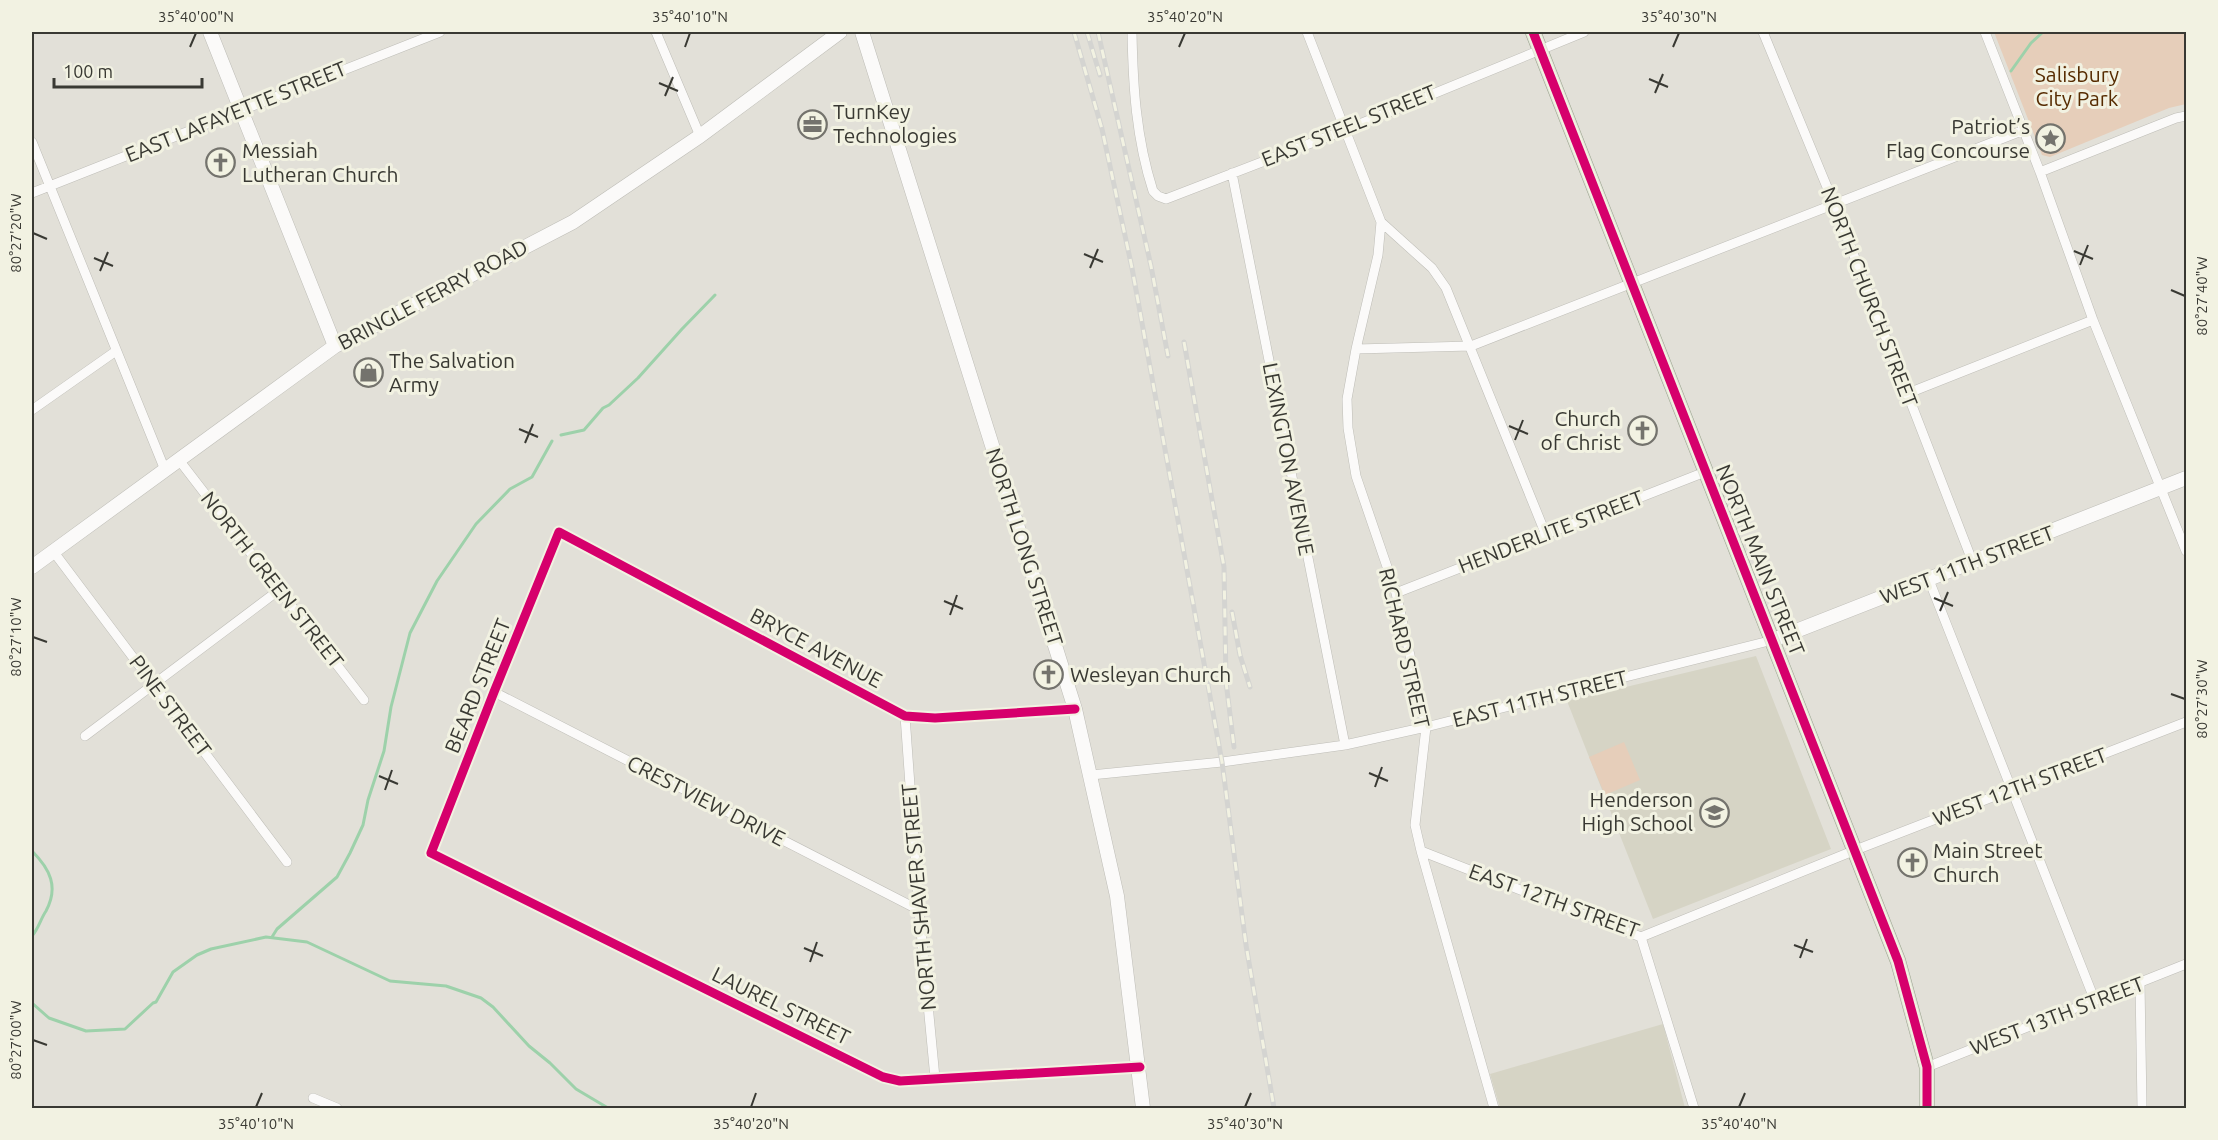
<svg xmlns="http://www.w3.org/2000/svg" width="2218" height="1140" font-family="Ubuntu,sans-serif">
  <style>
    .built { fill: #d6d4c5 }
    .green { fill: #e6ceba }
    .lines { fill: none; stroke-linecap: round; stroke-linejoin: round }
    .stream { stroke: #9dd1aa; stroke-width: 3 }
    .street-casing { stroke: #bebdb7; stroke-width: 10 }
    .secondary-casing { stroke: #bebdb7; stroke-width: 15 }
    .primary-casing { stroke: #9aa18c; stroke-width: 16 }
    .street { stroke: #fbfaf9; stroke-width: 9 }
    .secondary { stroke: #fbfaf9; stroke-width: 14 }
    .primary { stroke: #dfe3d7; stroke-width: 15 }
    .rail-casing { stroke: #d4d4d1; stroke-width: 5 }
    .rail { stroke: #f2f2e2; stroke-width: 3; stroke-dasharray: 9; stroke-linecap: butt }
    .cycleway-casing { stroke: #f2f2e2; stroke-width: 13 }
    .cycleway { stroke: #d6006c; stroke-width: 9 }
    .ticks { fill: none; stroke: #393933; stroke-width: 2 }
    .labels { text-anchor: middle; stroke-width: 6; stroke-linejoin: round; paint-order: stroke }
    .park-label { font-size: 21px; fill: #562b00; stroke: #f2f2e2 }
    .street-label { font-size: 21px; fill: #393933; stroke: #f2f2e2 }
    .poi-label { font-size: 21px; fill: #393933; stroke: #f2f2e2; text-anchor: start }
    .neatline { fill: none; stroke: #393933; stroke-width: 2 }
    .ticks-label { font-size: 15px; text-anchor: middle; fill: #393933 }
  </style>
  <rect width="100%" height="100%" fill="#e2e0d8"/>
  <path class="built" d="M1756,656l75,193 -178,70 -86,-218z
    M1663,1024l22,84h-185l-10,-34z"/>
  <path class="green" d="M1994,32h192v72l-17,4 -119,49 -8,-2z
    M1624,742l16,38 -35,15 -16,-38z"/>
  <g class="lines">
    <path class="stream" d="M2011,71l20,-28 12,-11
      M561,435l23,-5 19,-22 6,-3 29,-27 44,-49 33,-34
      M32,851c18,18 27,36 14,60 -6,9 -7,17 -14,25
      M272,937l5,-8 60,-52 13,-24 13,-28 5,-25 16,-49 7,-44 19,-74 27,-52 39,-57 34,-35 22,-12 20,-36
      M32,1003l17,15 37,13 39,-2 28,-26 3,-1 17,-30 24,-17 14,-6 55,-12 41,5 83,39 56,5 35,12 12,9 36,39 21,17 26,26 32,19"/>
    <defs>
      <path id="street" d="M656,32l44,104
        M1132,32c1,54 4,106 21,159l5,5 8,3 179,-69 239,-98
        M1307,32l74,190 -3,33 -22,94 -9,50 1,29 8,48 40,117 30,134 -11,98 6,26 73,257
        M1763,32l71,172 139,359
        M1985,32l55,140 53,148 93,231
        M32,142l133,328
        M2040,172l136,-54 10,-2
        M1232,173l113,572
        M32,193l408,-161
        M1381,222l51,46 14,20 100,247
        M1356,349l115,-3 553,-216
        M1906,394l187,-74
        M32,410l84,-59
        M179,460l185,240
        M53,551l234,311
        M1929,580l166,421
        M1396,593l309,-121
        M494,692l425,218
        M1075,709l-140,9 -30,-2 -346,-184 -65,160 -63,161 452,224 17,4 240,-14
        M905,716l14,194 16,168
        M85,736l194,-146
        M1091,775l131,-13 123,-17 81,-18 347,-87
        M1421,851l220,86 212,-86 333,-129
        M1641,937l53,171
        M2140,983l2,125
        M1927,1067l259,-103
        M313,1098l24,10"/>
      <path id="secondary" d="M210,32l125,314
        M862,32l213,677 42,187 26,212
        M32,567l303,-221 238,-124 127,-86 140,-104
        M1773,640l413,-162"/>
      <path id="primary" d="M1533,32l365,929 29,106v41"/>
    </defs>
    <use href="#street" class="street-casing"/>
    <use href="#secondary" class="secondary-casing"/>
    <use href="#primary" class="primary-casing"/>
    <use href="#street" class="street"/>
    <use href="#secondary" class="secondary"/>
    <use href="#primary" class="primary"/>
    <defs>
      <path id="rail" d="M1074,32l28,97 30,139 90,494 24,183 28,163
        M1087,32l13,43
        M1098,32l53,234 17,90
        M1184,342l40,225 2,115 8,65
        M1232,612l8,43 10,32"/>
    </defs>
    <use href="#rail" class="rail-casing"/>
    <use href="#rail" class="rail"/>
    <defs>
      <path id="cycleway" d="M1533,32l365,929 29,106v41
        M1075,709l-140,9 -30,-2 -346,-184 -65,160 -63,161 452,224 17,4 240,-14"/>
    </defs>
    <use href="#cycleway" class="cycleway-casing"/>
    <use href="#cycleway" class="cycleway"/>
  </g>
  <path class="ticks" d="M190,47l6,-14M685,47l5,-14M1179,47l6,-14M1673,47l6,-14M1649,79l19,8M659,83l19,8M1655,93l8,-19M665,96l8,-19M33,233l14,6M2074,251l19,8M1084,254l19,8M94,258l19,8M2080,265l8,-20M1090,268l8,-19M100,271l8,-19M2171,290l14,6M1509,426l19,8M519,429l19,8M1515,440l8,-20M525,443l8,-19M1934,598l19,8M944,601l19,8M1940,611l8,-19M950,615l7,-20M33,637l14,5M2171,694l14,5M1369,773l19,8M379,776l19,8M1375,787l7,-20M385,790l7,-20M1794,945l19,7M804,948l19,8M1800,958l7,-19M810,962l7,-20M33,1040l14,5M256,1107l6,-14M751,1107l5,-14M1245,1107l6,-14M1739,1107l6,-14"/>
  <defs>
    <symbol id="office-ring" viewBox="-11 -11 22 22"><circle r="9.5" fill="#f2f2e2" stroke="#74736d" stroke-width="1.5"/><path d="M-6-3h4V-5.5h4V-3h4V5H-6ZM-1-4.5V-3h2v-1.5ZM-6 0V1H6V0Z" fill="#74736d"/></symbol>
    <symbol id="sight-ring" viewBox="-11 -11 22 22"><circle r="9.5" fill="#f2f2e2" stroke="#74736d" stroke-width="1.5"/><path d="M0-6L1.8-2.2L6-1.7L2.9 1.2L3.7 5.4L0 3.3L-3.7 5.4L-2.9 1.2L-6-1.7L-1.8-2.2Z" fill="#74736d"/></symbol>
    <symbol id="church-ring" viewBox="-11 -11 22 22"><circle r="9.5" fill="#f2f2e2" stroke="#74736d" stroke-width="1.5"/><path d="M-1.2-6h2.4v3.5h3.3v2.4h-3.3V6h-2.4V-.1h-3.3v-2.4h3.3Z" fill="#74736d"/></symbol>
    <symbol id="shop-ring" viewBox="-11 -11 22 22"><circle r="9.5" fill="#f2f2e2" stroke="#74736d" stroke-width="1.5"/><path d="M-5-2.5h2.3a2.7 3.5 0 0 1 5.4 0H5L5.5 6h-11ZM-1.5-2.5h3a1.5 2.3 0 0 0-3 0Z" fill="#74736d"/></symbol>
    <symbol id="school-ring" viewBox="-11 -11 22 22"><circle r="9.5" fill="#f2f2e2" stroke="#74736d" stroke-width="1.5"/><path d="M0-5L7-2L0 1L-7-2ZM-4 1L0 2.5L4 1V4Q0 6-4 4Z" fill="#74736d"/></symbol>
  </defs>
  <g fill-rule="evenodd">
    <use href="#office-ring" x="796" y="108" width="33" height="33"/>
    <use href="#sight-ring" x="2034" y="122" width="33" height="33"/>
    <use href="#church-ring" x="204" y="146" width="33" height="33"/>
    <use href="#shop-ring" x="352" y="356" width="33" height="33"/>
    <use href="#church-ring" x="1626" y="414" width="33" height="33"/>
    <use href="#church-ring" x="1032" y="658" width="33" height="33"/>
    <use href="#school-ring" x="1698" y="796" width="33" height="33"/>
    <use href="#church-ring" x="1896" y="846" width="33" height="33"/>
  </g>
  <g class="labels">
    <g class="park-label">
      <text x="2077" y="82">Salisbury<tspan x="2077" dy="24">City Park</tspan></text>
    </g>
    <g class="street-label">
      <text transform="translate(236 112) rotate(-22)" y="7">EAST LAFAYETTE STREET</text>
      <text transform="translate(1349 126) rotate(-22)" y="7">EAST STEEL STREET</text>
      <text transform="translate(433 295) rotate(-28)" y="7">BRINGLE FERRY ROAD</text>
      <text transform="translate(1869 297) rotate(69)" y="7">NORTH CHURCH STREET</text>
      <text transform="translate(1288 459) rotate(79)" y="7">LEXINGTON AVENUE</text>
      <text transform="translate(1551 532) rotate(-21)" y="7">HENDERLITE STREET</text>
      <text transform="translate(1024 547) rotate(72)" y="7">NORTH LONG STREET</text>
      <text transform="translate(1760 560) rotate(68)" y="7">NORTH MAIN STREET</text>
      <text transform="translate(1967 565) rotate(-21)" y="7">WEST 11TH STREET</text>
      <text transform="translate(272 580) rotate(52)" y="7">NORTH GREEN STREET</text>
      <text transform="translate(816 648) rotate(28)" y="7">BRYCE AVENUE</text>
      <text transform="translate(1404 648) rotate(77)" y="7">RICHARD STREET</text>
      <text transform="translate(478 686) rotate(-68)" y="7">BEARD STREET</text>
      <text transform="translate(1540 699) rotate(-14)" y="7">EAST 11TH STREET</text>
      <text transform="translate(170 706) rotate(53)" y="7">PINE STREET</text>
      <text transform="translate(2020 787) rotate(-21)" y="7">WEST 12TH STREET</text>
      <text transform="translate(706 801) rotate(27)" y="7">CRESTVIEW DRIVE</text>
      <text transform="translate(919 897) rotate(-95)" y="7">NORTH SHAVER STREET</text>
      <text transform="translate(1554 901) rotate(20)" y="7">EAST 12TH STREET</text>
      <text transform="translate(781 1006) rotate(26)" y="7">LAUREL STREET</text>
      <text transform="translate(2057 1016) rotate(-21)" y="7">WEST 13TH STREET</text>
    </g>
    <g class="poi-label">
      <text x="833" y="119">TurnKey<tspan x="833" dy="24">Technologies</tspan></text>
      <text x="2030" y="134" text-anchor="end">Patriot’s<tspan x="2030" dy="24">Flag Concourse</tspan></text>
      <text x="242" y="158">Messiah<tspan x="242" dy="24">Lutheran Church</tspan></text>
      <text x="389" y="368">The Salvation<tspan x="389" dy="24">Army</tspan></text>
      <text x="1621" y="426" text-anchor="end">Church<tspan x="1621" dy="24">of Christ</tspan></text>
      <text x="1070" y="682">Wesleyan Church</text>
      <text x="1693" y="807" text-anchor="end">Henderson<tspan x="1693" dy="24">High School</tspan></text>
      <text x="1933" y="858">Main Street<tspan x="1933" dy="24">Church</tspan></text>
    </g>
  </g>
  <rect width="2218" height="1140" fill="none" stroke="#f2f2e2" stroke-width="66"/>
  <path d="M54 78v9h148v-9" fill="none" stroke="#393933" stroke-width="3"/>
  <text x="63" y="78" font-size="18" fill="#393933" stroke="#f2f2e2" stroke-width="4.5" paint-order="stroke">100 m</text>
  <rect x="33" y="33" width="2152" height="1074" class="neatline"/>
  <g class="ticks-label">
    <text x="196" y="22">35°40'00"N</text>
    <text x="690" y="22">35°40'10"N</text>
    <text x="1185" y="22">35°40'20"N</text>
    <text x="1679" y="22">35°40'30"N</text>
    <text transform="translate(16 233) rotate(-90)" y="5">80°27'20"W</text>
    <text transform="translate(2202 296) rotate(-90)" y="5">80°27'40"W</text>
    <text transform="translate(16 637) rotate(-90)" y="5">80°27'10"W</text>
    <text transform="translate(2202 699) rotate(-90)" y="5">80°27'30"W</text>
    <text transform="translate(16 1040) rotate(-90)" y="5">80°27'00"W</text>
    <text x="256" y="1129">35°40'10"N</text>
    <text x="751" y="1129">35°40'20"N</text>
    <text x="1245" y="1129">35°40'30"N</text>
    <text x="1739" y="1129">35°40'40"N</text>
  </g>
</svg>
